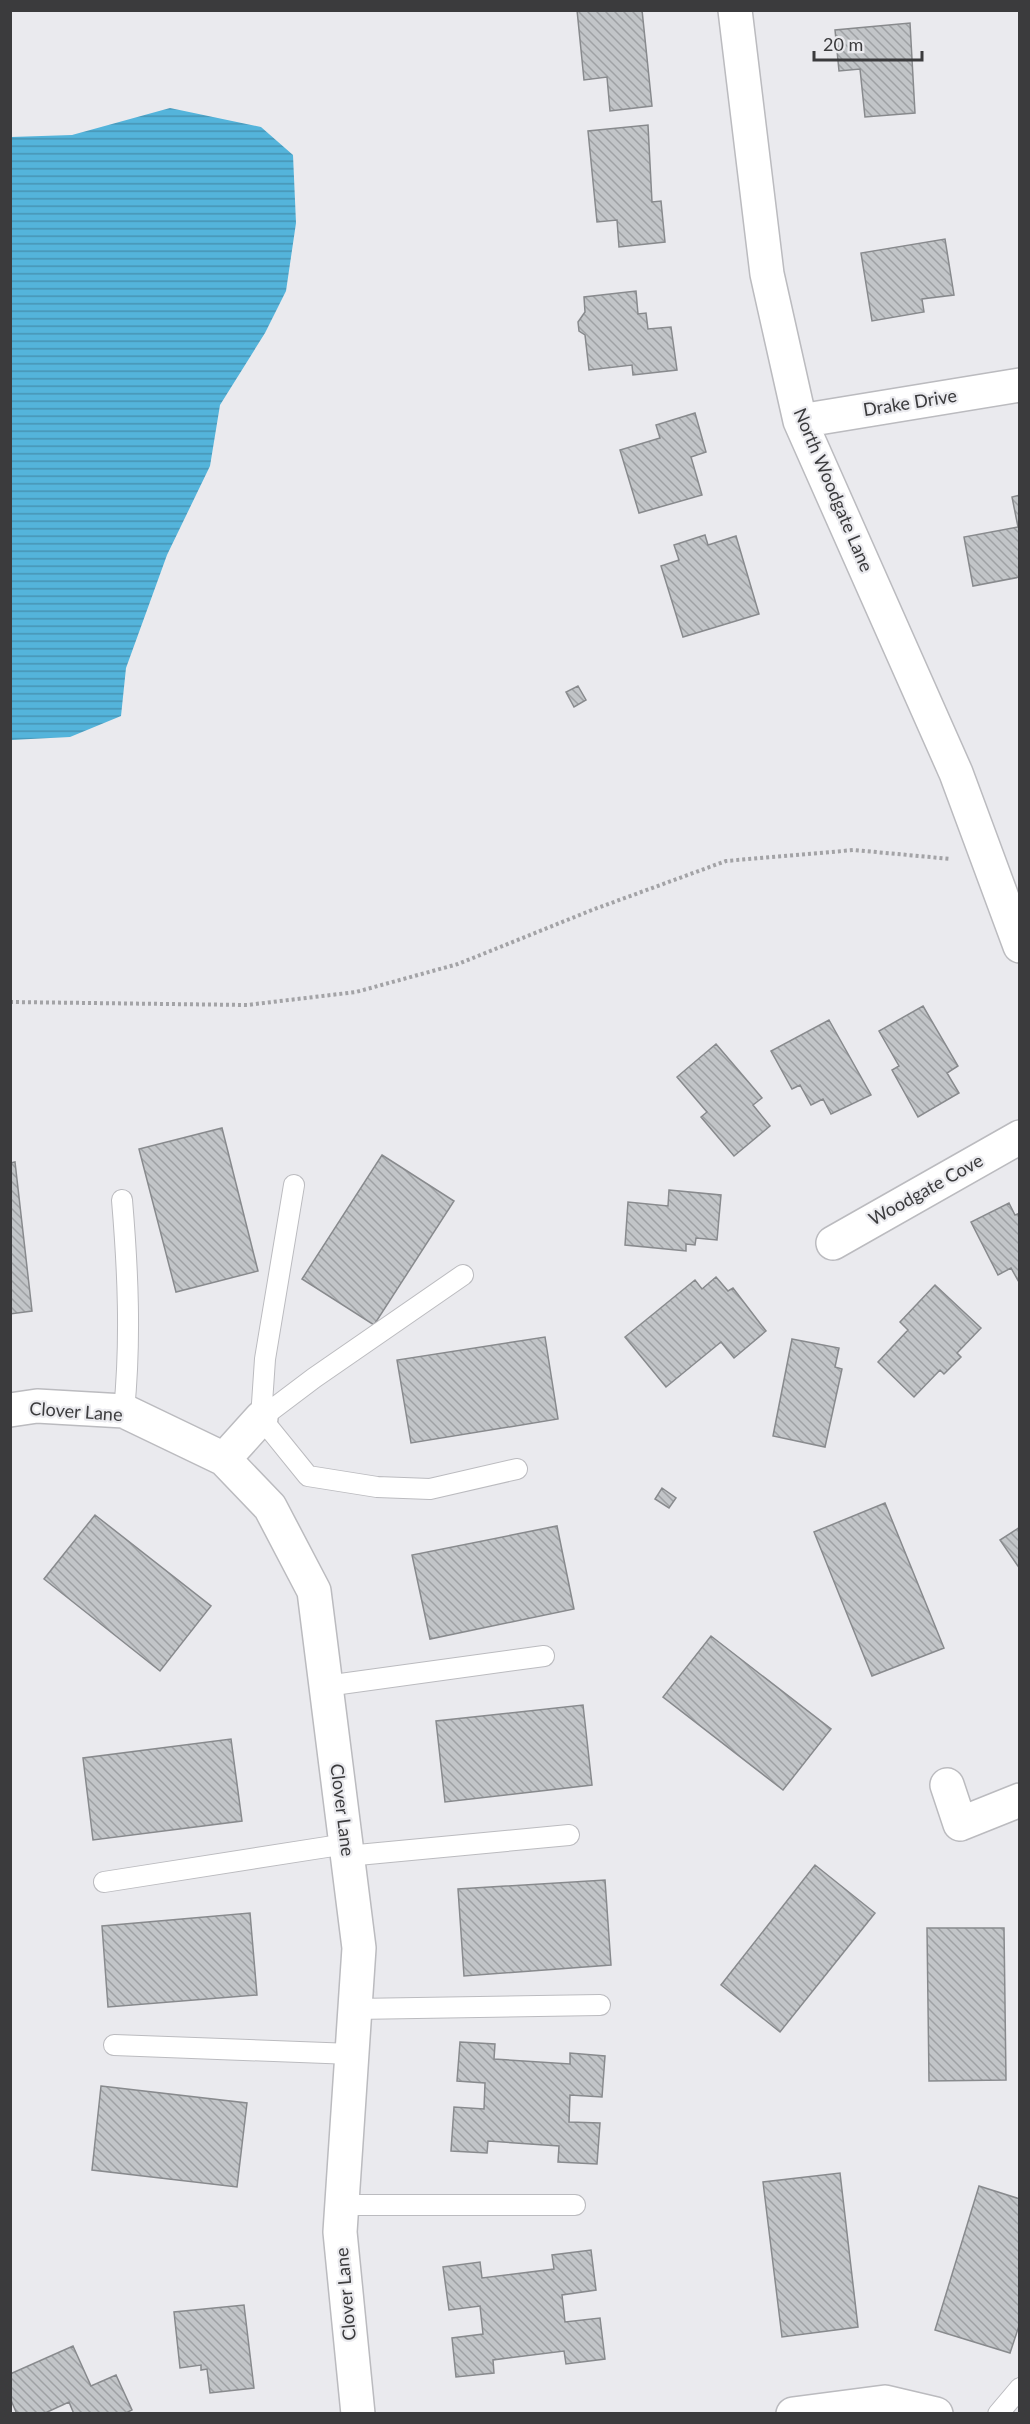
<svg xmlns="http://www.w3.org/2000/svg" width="1030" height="2424" font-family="Lato,sans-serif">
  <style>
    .water { fill: url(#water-rules) }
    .building { fill: url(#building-back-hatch); stroke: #888a8d; stroke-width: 1.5 }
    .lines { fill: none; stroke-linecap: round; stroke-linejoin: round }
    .service-casing { stroke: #bbbbbf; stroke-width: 22 }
    .minor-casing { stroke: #bbbbbf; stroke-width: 36 }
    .path { stroke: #a3a3a6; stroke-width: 4; stroke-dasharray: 3 3; stroke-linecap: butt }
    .service { stroke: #fff; stroke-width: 20 }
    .minor { stroke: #fff; stroke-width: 33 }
    .labels { text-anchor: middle; stroke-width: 4.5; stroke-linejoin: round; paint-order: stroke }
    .street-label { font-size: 18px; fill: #3b3b3d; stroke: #eaeaee }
  </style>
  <defs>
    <pattern id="water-rules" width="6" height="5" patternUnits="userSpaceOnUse" patternTransform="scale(1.5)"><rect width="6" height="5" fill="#54b4db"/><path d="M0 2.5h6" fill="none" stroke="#4794b3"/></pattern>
    <pattern id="building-back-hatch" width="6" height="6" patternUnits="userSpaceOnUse" patternTransform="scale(1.5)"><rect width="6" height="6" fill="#c2c5c8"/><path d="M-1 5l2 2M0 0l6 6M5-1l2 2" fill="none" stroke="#9fa1a4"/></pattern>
  </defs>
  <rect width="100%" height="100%" fill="#eaeaee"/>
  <path class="water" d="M170,108l91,19 32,28 3,68 -10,68 -21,42 -45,72 -10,61 -43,89 -41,113 -5,48 -51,21 -59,3v-603l61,-2z"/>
  <path class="building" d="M577,10h65l10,96 -42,5 -3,-34 -23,3z
    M910,23l5,90 -50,4 -5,-48 -21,2 -4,-41z
    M648,125l4,77 9,-1 4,41 -46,5 -2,-27 -20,2 -9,-91z
    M945,239l9,56 -32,4 2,13 -52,9 -11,-68z
    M636,291l2,23 8,-1 2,16 23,-2 6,43 -44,5 -1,-10 -43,5 -4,-35 -6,-4 -1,-9 7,-10 -1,-15z
    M695,413l11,39 -15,5 11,38 -63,18 -19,-63 40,-12 -4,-13z
    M1020,495v82l-47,9 -9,-49 54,-10 -6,-30z
    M705,535l3,10 28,-9 23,78 -76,23 -22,-71 18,-6 -5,-15z
    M578,686l8,14 -12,7 -8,-15z
    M923,1006l35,60 -11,7 12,20 -41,24 -26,-47 7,-4 -20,-35z
    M829,1020l42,75 -40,19 -8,-15 -12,6 -11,-20 -8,4 -21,-38z
    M716,1044l46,54 -9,7 17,21 -36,30 -33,-39 6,-5 -30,-35z
    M222,1128l36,143 -82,21 -37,-143z
    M382,1155l72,46 -80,124 -72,-46z
    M15,1162l17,149 -22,3v-151z
    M669,1190l52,5 -4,45 -21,-2 -1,7 -9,-1v7l-61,-6 3,-43 40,4z
    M1009,1203l6,12 5,-2v71l-9,-16 -13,7 -27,-53z
    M716,1277l12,14 5,-3 33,43 -32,27 -13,-16 -55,45 -41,-50 70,-57 7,9z
    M935,1285l46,43 -24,25 4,4 -17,17 -4,-4 -26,27 -36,-35 30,-32 -8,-8z
    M545,1337l13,82 -147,24 -14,-83z
    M792,1339l47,9 -4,19 7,2 -17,78 -52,-11z
    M662,1488l14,10 -7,10 -14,-9z
    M885,1503l59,145 -72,28 -58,-144z
    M95,1515l116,91 -51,65 -116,-92z
    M557,1526l17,83 -144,30 -18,-84z
    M1020,1527v42l-20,-29z
    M711,1636l120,93 -48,61 -120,-93z
    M583,1705l9,80 -147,17 -9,-81z
    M231,1739l11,82 -149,19 -10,-82z
    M815,1865l60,48 -95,119 -59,-47z
    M605,1880l6,85 -147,11 -6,-87z
    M250,1913l7,82 -149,12 -6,-81z
    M927,1928h77l2,152 -77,1z
    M460,2042l35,2 -1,15 76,5v-11l35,3 -3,41 -32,-2 -1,27 31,1 -3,41 -39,-2 1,-16 -71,-5 -1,12 -36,-2 3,-44 30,2 1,-26 -28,-2z
    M101,2086l146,17 -10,84 -145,-17z
    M840,2173l18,154 -76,10 -19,-155z
    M979,2186l41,13v124l-10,30 -75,-23z
    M591,2250l5,40 -34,5 3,27 35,-4 5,41 -39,5 -2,-13 -71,9 1,13 -38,4 -4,-39 31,-4 -3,-28 -31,4 -6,-43 37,-5 2,16 72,-9 -2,-14z
    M244,2305l10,83 -44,5 -3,-24 -6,1v-5l-21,3 -6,-56z
    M73,2346l18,40 25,-11 16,35 -8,4h-50l-5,-12 -26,12h-26l-7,-16v-24z"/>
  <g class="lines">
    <defs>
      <path id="service" d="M294,1185l-29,174 -4,59 47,58 69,11 53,2 87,-20
        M122,1200c6,71 9,140 2,211
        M261,1418l53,-40 149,-103
        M326,1686l218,-30
        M347,1856l222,-21
        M104,1882l242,-38
        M355,2009l245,-4
        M114,2045l238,9
        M342,2205h233
        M998,2414l22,-26"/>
      <path id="minor" d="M735,10l32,264 33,147 156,352 64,173
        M800,421l220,-36
        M833,1243l187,-106
        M10,1410l27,-4 87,5 100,48 46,48 44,84 45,357 -19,284 18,182
        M224,1459l37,-41
        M947,1785l13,39 60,-24
        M793,2414l92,-12 51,12"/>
    </defs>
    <use href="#service" class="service-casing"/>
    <use href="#minor" class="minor-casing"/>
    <path class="path" d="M10,1002l237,3 109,-13 102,-28 134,-54 134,-49 128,-11 97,9"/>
    <use href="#service" class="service"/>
    <use href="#minor" class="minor"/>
  </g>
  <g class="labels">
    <g class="street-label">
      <text transform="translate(910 403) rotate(-9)" y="6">Drake Drive</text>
      <text transform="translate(833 490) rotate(67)" y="6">North Woodgate Lane</text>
      <text transform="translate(926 1190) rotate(-29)" y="6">Woodgate Cove</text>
      <text transform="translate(76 1412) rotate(4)" y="6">Clover Lane</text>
      <text transform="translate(342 1810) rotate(83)" y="6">Clover Lane</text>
      <text transform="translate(346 2294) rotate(-95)" y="6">Clover Lane</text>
    </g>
  </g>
  <rect width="1030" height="2424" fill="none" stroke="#3b3b3d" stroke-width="24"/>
  <path d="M814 51v9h108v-9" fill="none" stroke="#3b3b3d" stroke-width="3"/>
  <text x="823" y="51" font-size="18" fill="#3b3b3d" stroke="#eaeaee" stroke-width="4.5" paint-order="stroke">20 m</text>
</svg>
